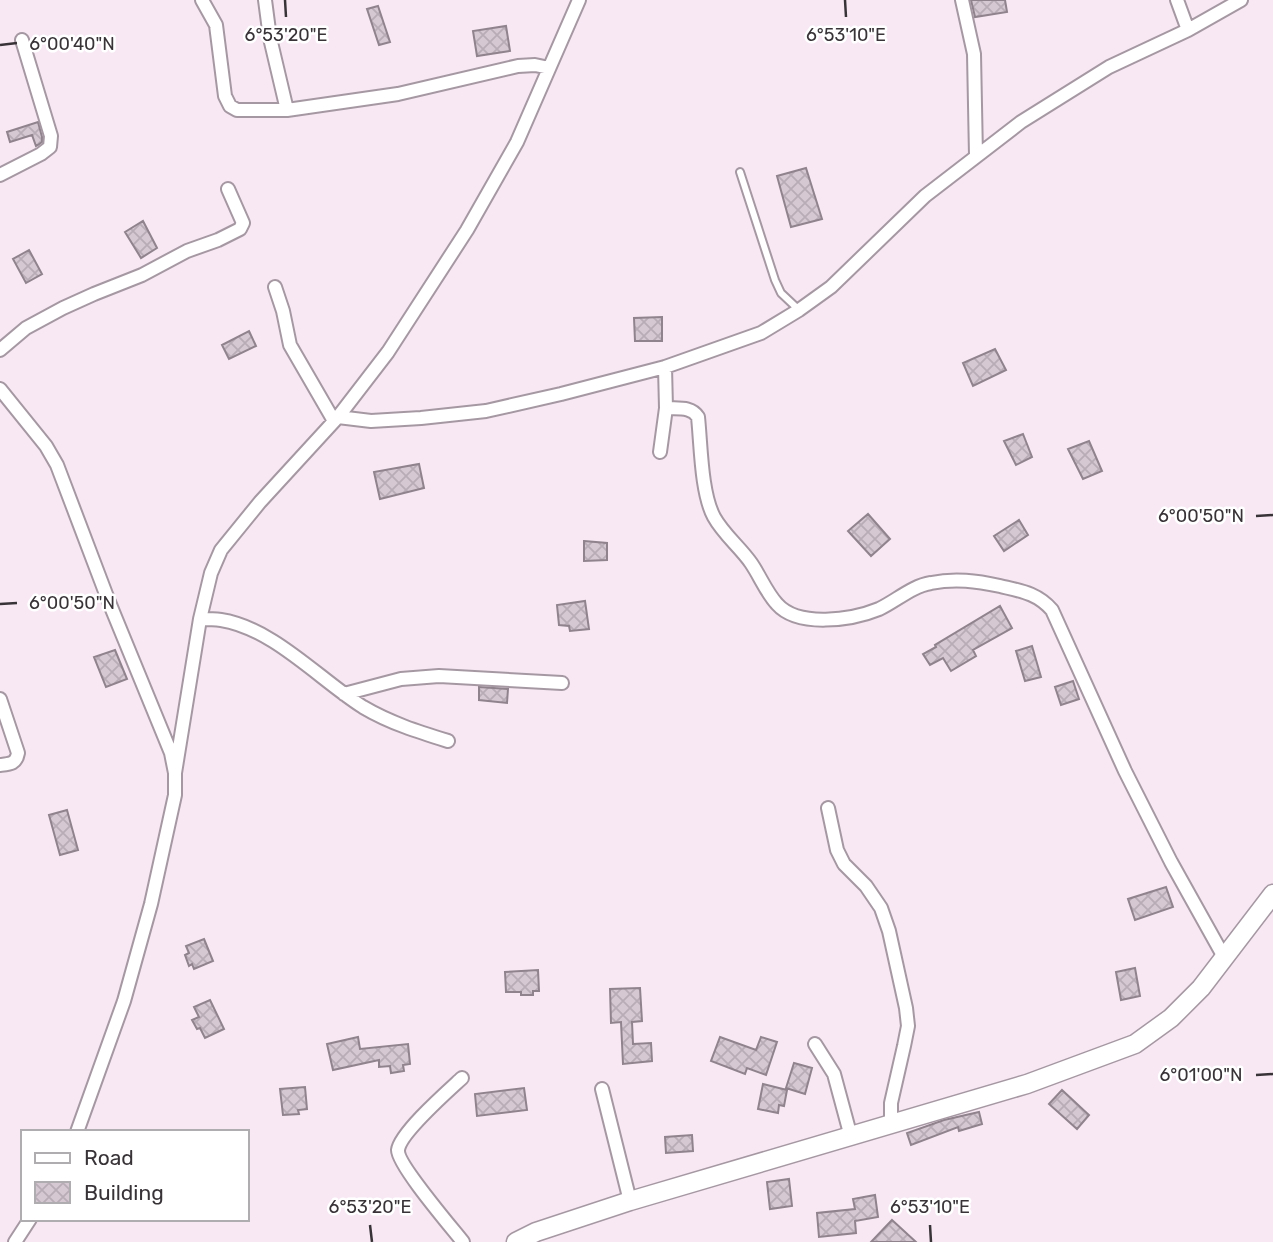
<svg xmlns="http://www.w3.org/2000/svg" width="1273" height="1242" font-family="Rubik,sans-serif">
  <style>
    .building { fill: url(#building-cross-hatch); stroke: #90838d; stroke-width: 2 }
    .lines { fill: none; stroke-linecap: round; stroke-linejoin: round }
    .lane-casing { stroke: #a698a3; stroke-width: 10 }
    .street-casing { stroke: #a698a3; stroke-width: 16 }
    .secondary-casing { stroke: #a698a3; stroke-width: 21 }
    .lane { stroke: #fff; stroke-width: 6 }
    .street { stroke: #fff; stroke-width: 12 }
    .secondary { stroke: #fff; stroke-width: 18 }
    .ticks { fill: none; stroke: #383337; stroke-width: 2.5 }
    .ticks-label { font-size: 18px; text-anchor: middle; fill: #383337; stroke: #fff; stroke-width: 5; stroke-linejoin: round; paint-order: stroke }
  </style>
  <defs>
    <pattern id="building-cross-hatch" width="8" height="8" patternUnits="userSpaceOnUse" patternTransform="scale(1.75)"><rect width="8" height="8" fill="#d6c8d3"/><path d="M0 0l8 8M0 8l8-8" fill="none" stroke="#b8acb6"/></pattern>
  </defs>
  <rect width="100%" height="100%" fill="#f7e8f4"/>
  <path class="building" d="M971,0h34l2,12 -32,5z
    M378,6l12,36 -11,3 -12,-36z
    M506,26l4,25 -33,5 -4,-25z
    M38,122l4,15v5l-4,3 -2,1 -4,-11 -22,7 -3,-10z
    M806,168l16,51 -31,8 -14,-51z
    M143,221l14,27 -16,10 -16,-26z
    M29,250l13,24 -16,9 -13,-24z
    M662,317v24h-27l-1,-23z
    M249,331l7,15 -27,13 -7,-14z
    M995,349l11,21 -33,16 -10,-23z
    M1023,434l9,23 -16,8 -12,-24z
    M1089,441l13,30 -19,8 -15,-30z
    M419,464l5,24 -44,11 -6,-27z
    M868,514l22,25 -19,17 -23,-25z
    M1019,520l9,15 -24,16 -10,-15z
    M584,541l23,2v17l-23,1z
    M585,601l4,28 -19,2 -1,-5 -10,-1 -2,-20z
    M1000,606l12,22 -39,22 3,6 -25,15 -8,-13 -13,7 -7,-11 13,-7 -1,-2z
    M1032,646l9,31 -16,4 -9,-30z
    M115,650l12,29 -21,8 -12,-30z
    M1073,681l6,18 -18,6 -6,-18z
    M479,687l29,2 -1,14 -28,-3z
    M67,810l11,40 -18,5 -11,-40z
    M1166,887l7,20 -38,13 -7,-21z
    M204,939l9,22 -19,8 -2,-5 -3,2 -4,-11 4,-2 -3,-7z
    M1135,968l5,28 -19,4 -5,-28z
    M538,970l1,21h-6v4h-12v-3h-15l-1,-20z
    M640,988l2,33 -10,1 1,22 18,-1 1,18 -29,3 -2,-42 -10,1 -1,-34z
    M210,1000l14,29 -19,9 -5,-10 -3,1 -5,-9 7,-3 -5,-10z
    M358,1037l2,12 48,-5 2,20 -7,1 1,6 -13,2 -1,-7 -11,1v-7l-46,10 -6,-26z
    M720,1037l36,13 5,-13 16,5 -11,33 -19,-7 -2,6 -34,-13z
    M794,1063l18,5 -7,26 -19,-6z
    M763,1084l24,6 -3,16 -5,-1 -1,8 -20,-4z
    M305,1087l2,22 -9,1 1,4 -16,1 -3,-26z
    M524,1088l3,22 -50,6 -2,-22z
    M1062,1090l27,25 -12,14 -28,-25z
    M979,1112l3,12 -23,7 -1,-4 -47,18 -4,-12 37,-13z
    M692,1135l1,16 -27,2 -1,-16z
    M789,1179l3,27 -22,3 -3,-27z
    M875,1195l3,22 -23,4 1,12 -37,4 -2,-24 38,-4 -2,-10z
    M892,1220l24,22h-45z"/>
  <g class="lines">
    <defs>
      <path id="lane" d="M740,172l35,108 6,13 18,17"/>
      <path id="street" d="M202,0l14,25 9,71 5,10 7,4h50l111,-16 120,-28 17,-1 14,3
        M265,0l5,38 17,72
        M962,0l12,54 2,102
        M1177,0l11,30
        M0,175l41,-21 9,-7 1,-11 -29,-96
        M275,287l8,24 7,34 44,76
        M0,350l26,-22 37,-20 31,-14 48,-19 45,-24 31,-11 22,-11 3,-6 -15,-34
        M0,389l46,57 11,19 52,137 62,151 4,20v22l-24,109 -27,97 -47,131
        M666,408c12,1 25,-2 32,9 3,28 3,76 16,100 10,18 26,30 37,46 9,13 15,29 26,41 21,24 75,16 102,5 17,-8 33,-23 52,-26 24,-5 46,-2 69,3 21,5 37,7 52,24l73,161 46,91 53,95
        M338,417l33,4 50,-3 65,-7 75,-17 104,-27 96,-34 38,-23 32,-23 94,-91 96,-74 88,-55 79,-37 53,-30
        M660,452l6,-44 -1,-41
        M200,619c7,0 14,0 21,1 52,8 99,60 142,87 27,16 56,25 85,34
        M344,694l57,-15 38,-3 123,7
        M0,699l18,54c-2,11 -8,11 -18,12
        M175,773l25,-154 11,-46 10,-23 39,-48 78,-85 50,-65 79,-122 50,-88 62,-142
        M828,808l9,42 7,14 22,22 15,22 8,23 17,77 2,18 -4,20 -13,57v22
        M815,1044l19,30 17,63
        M462,1078c-14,13 -62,55 -64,72 -1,14 54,78 65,92
        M602,1089l28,112
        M15,1242l15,-23"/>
      <path id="secondary" d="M516,1242l20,-10 94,-31 397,-117 108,-40 36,-26 30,-30 72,-94"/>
    </defs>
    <use href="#lane" class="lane-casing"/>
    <use href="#street" class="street-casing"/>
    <use href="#secondary" class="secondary-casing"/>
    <use href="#lane" class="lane"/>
    <use href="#street" class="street"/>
    <use href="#secondary" class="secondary"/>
  </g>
  <path class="ticks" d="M285,0l1,17M845,0l1,17M0,45l17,-2M1256,516l17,-1M0,604l17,-1M1256,1075l17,-1M370,1225l2,17M930,1225l1,17"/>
  <g class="ticks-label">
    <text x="286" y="41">6°53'20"E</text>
    <text x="846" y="41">6°53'10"E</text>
    <text x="72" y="50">6°00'40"N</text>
    <text x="1201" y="522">6°00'50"N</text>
    <text x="72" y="609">6°00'50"N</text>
    <text x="1201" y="1081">6°01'00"N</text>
    <text x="370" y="1213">6°53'20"E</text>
    <text x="930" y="1213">6°53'10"E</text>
  </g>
  <rect x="21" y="1130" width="228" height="91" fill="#ffffff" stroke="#afadaf" stroke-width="2"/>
  <rect x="35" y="1153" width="35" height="10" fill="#ffffff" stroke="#afadaf" stroke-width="2"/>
  <text x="84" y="1165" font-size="21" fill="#383337">Road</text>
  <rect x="35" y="1182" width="35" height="21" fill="url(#building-cross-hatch)" stroke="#afadaf" stroke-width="2"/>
  <text x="84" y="1200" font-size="21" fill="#383337">Building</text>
</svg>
